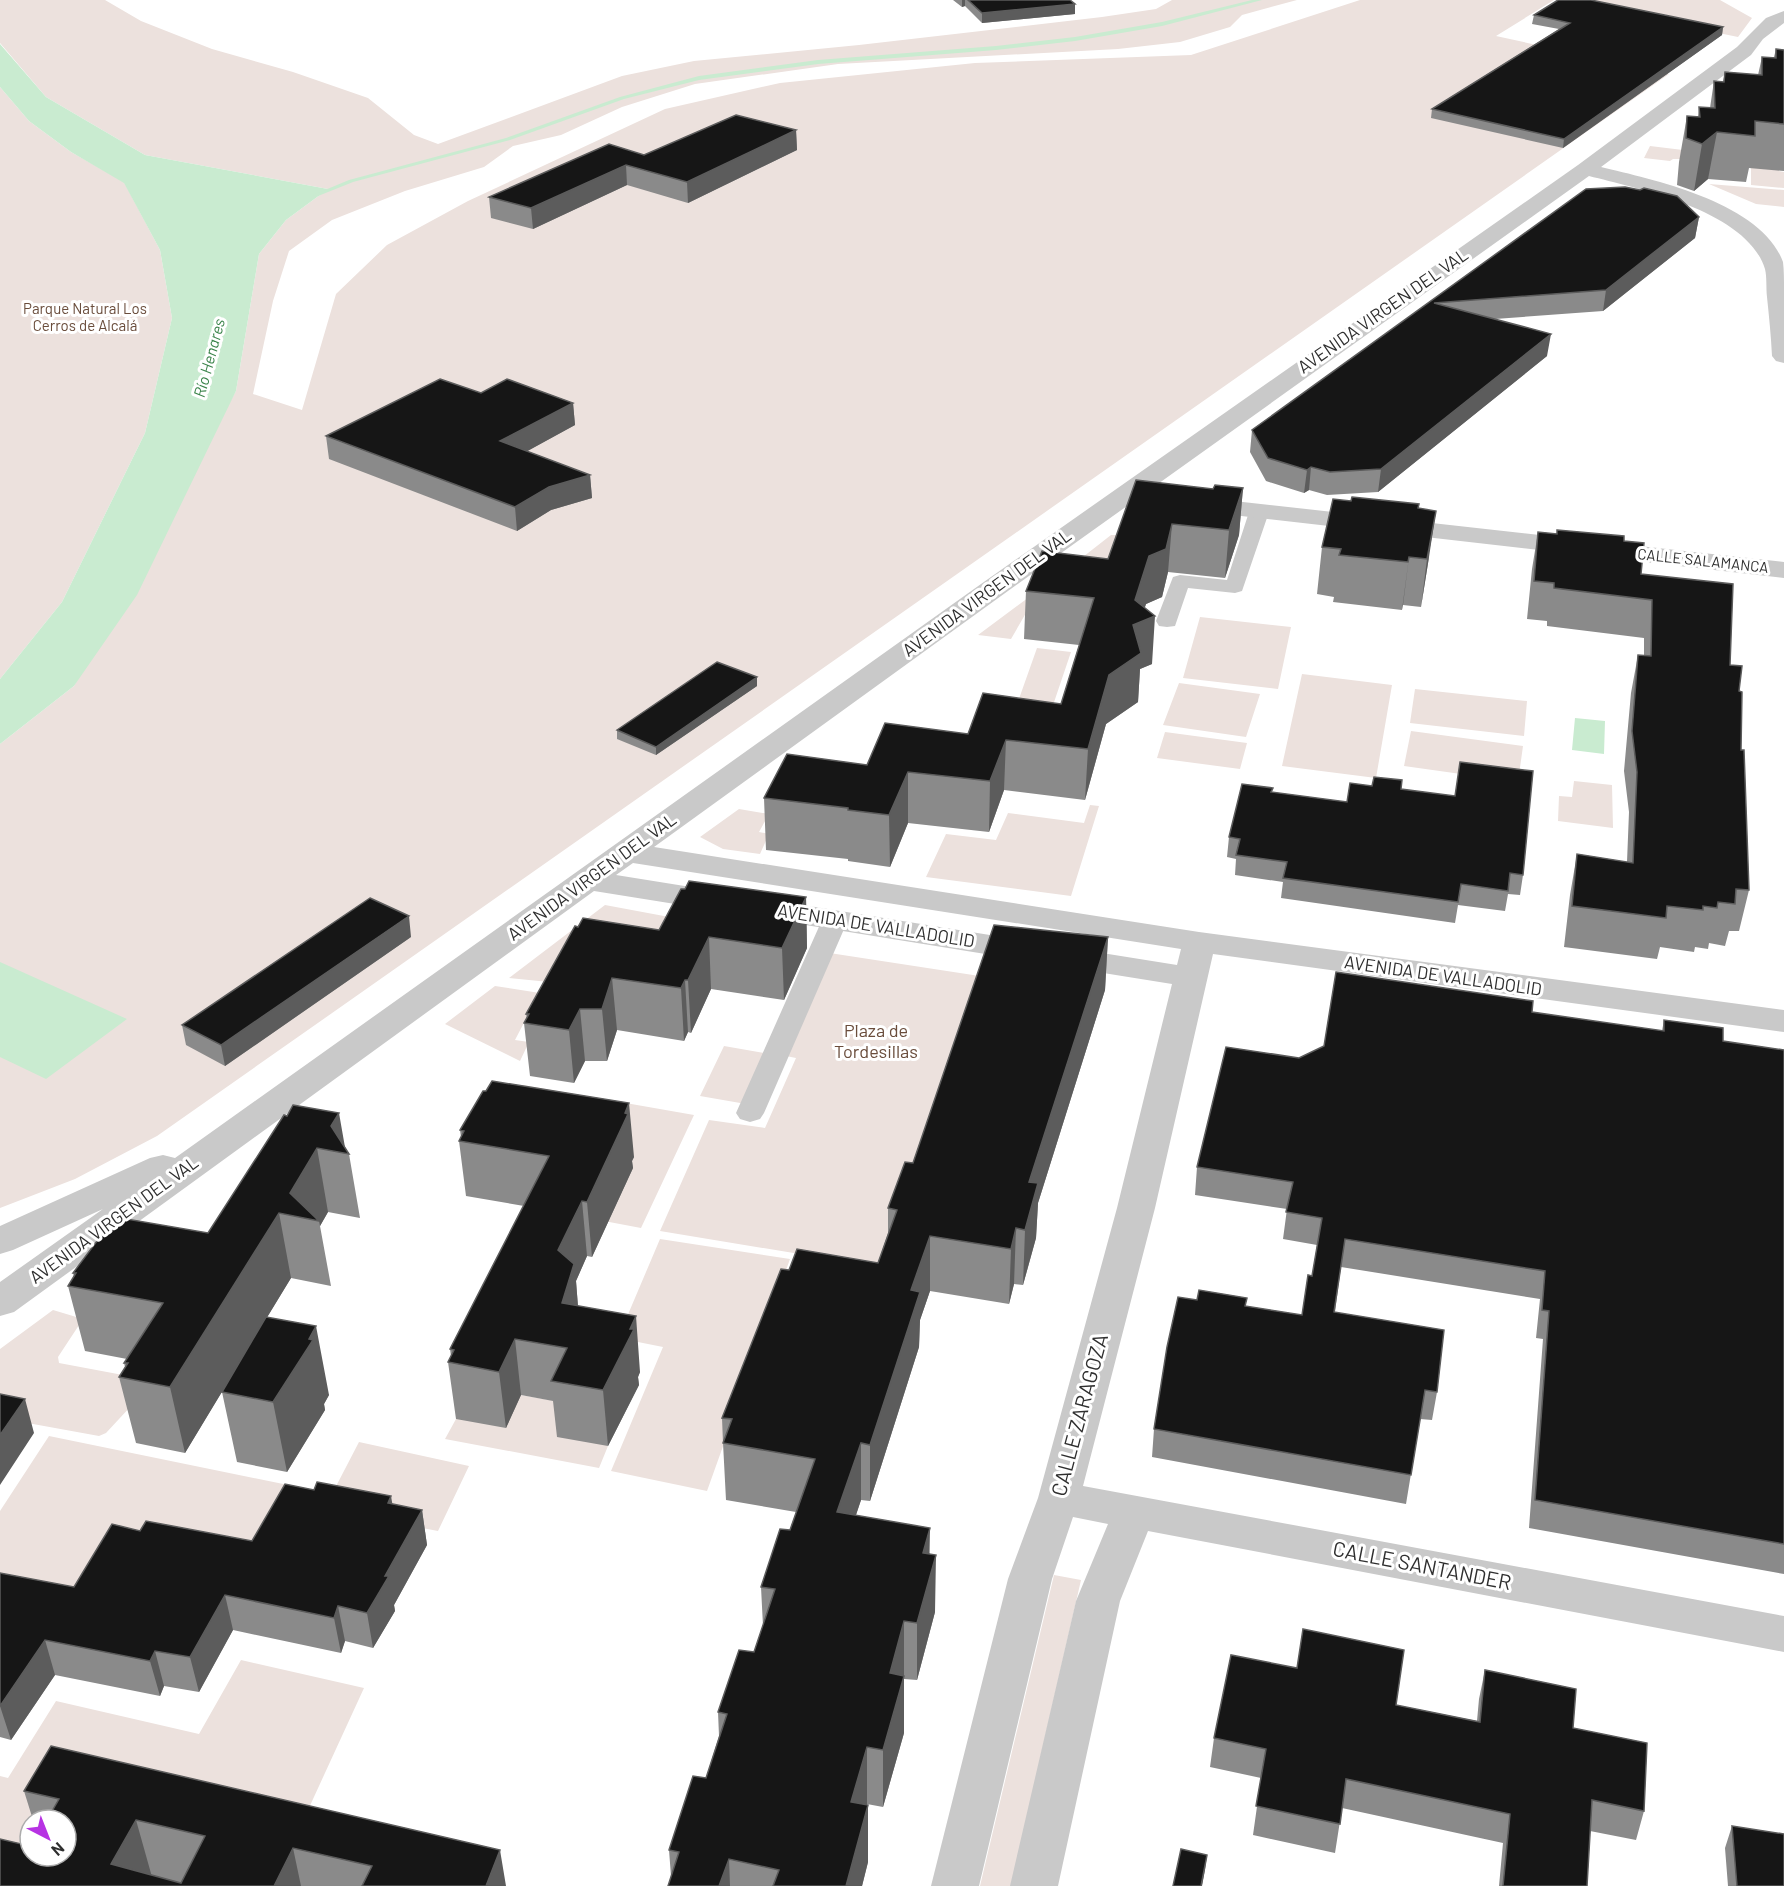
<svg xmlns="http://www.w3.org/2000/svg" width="1784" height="1886" font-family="Barlow,sans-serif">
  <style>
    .green { fill: #ece1dd }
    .water { fill: #c9ebd0 }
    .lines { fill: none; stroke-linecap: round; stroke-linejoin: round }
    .stream { fill: #c9ebd0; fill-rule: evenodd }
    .pedestrian { fill: #c9c9c9; fill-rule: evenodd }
    .minor { fill: #c9c9c9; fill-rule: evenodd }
    .wall { fill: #8a8a8a }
    .shaded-wall { fill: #5c5c5c }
    .building { fill: #161616; stroke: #5c5c5c; stroke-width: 1.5; fill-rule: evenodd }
    .labels { text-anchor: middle; stroke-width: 6; stroke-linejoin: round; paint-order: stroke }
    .far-park-label { font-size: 15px; fill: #6a4d3c; stroke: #fff }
    .far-street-label { font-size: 15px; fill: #2f2f2f; stroke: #fff }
    .far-water-label { font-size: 16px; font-style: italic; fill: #398349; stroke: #fff }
    .street-label { font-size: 18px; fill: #2f2f2f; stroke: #fff }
    .park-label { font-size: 18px; fill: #6a4d3c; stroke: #fff }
    .near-street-label { font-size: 21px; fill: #2f2f2f; stroke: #fff }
  </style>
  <rect width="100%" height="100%" fill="#fff"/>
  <path class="green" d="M0,0h105l36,21 71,28 81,23 75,26 46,37 24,9 184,-68 72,-15 165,-16 243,-28 54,-8 16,-9h125l-55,15 -12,12 -50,15 -62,7 -280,15 -143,20 -73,23 -61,28 -48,11 -29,21 -79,24 -73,29 -43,31 -16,50 -20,93 49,16 34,-116 51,-49 81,-44 197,-92 115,-26 195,-20 216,-8 169,-55h194l-58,36 173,38 -1512,1062 -82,43 -75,29v-464l74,-58 162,-295 23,-137 27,-34 42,-31 -183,-34 -99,-58 -46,-54z
    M1559,0h161l32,18 -14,19z
    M0,87l29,34 42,31 53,30 36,68 12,68 -27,115 -83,169 -62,77z
    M1650,146l33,4v9h-10l-3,2 -26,-3z
    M1751,166l28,2v3l5,1v16l-33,-3z
    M1709,184l75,6v17l-28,-3z
    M1111,535h8l-14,40 -40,-4z
    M1059,575l-26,26 -22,38 -33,-4z
    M1200,617l91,10 -13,62 -95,-11z
    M1037,648l34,4 -22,65 -35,-4z
    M1302,674l90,11 -16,93 -94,-12z
    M1179,683l81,11 -14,43 -83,-12z
    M1415,689l112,12 -3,35 -114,-13z
    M1411,731l112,15 -5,36 -114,-16z
    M1165,732l82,11 -7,26 -83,-11z
    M1574,781l38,4 1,43 -55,-7 1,-25 13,1z
    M1090,805l9,1 -28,90 -145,-19 20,-43 50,6 12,-27 76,10z
    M739,809l30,5 -10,18 10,2 -9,20 -37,-5 -23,-12z
    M605,905l75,14 -111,65 -60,-6z
    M823,952l163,25 -108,290 -218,-36 49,-111 56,8 31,-70 -15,-3z
    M495,986l64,10 -30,17 -14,27 14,2 -9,19 -75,-37z
    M724,1046l45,8 -23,50 -46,-8z
    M523,1085l171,30 -53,113 -37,-7 29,-64 -137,-22z
    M660,1239l130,20 -83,232 -96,-20 52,-124 -45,-9z
    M53,1310l30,9 -25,38 1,6 80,15 6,13 -39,42 -7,3 -99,-18v-69z
    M521,1395l51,9 36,42 -9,22 -154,-29 11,-20z
    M49,1436l283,58 27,-52 110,24 -31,65 -152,-29 -38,64 -172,46 -76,-15v-86z
    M1054,1575l27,5 -70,306h-31z
    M241,1660l123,28 -73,159 -241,-52 -16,25h-4v6l-30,49v-99l8,2 48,-77 143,33z"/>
  <path class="water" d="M0,44l46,53 99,58 183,34 -42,31 -27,34 -23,137 -99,204 -63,91 -74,58v-65l62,-77 83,-169 27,-115 -12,-68 -36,-67 -53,-31 -42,-31 -29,-34z
    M1575,718l30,3 -1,33 -32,-4z
    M0,962l127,57 -81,60 -46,-22z"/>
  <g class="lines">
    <path class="stream" d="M1252,0h10l-100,26 -87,15 -79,9 -178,14 -119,16 -75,19 -114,41 -157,42 -35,14 -5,-1 36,-15 157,-42 114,-41 79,-21 119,-16 178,-14 79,-9 87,-15z"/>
    <path class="pedestrian" d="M1259,506l7,2 3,4 -27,79 -7,2 -47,-5 -13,38 -8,1 -8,-1 -3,-5 17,-44 7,-2 47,5 22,-68 3,-4z
      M835,912l9,3 4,5 -84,193 -4,6 -10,3 -10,-3 -4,-6 86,-193 4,-5z"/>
    <path class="minor" d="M1784,11v12l-21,16 -12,16 -150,112c54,13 161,36 182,95 1,8 1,19 1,27 0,25 0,49 0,74l-8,-2 -4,-5c-1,-20 -3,-40 -5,-59 -1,-9 0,-20 -2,-28 -18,-58 -125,-80 -176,-93l-588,420 -347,251 545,85 585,78v22l-571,-78 -58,254 -72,278 701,130v36l-636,-121 -28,70 -62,285h-48l66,-285 32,-77 -35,-7 -21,62 -73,307h-48l77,-307 30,-81 79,-290 55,-224 -578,-93 -580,421 -14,4v-34l103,-73 -90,41 -13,4v-28l150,-68 13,-3 12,3 806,-574 597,-419 159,-118 29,-29zM633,863l548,86 -4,16 -561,-90z
      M1198,497l586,65v16l-595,-68 -4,-5 4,-5z"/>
  </g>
  <path class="wall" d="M953,0h117l5,14 -93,9 -17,-17 -3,1z
    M1534,15l189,12 -1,8 -159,113 -132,-30 1,-9 127,-80 -27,-5z
    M1776,49l8,1v121l-35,-3 -3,14 -38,-3 -14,12 -17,-6 2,-23 8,-46h11l1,-9 11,1 4,-27 9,1 2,-10 33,3 4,-18h12z
    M796,130l1,20 -109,53 -61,-18 -94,44 -42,-11 -2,-21 155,-42z
    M1586,189l113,28 -4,21 -92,73 -108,8 52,37 -169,136 -51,3 -18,-5 -5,3 -38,-12 -16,-29 2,-22z
    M481,393l92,10 2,22 -48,26 63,24 2,23 -41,12 -34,21 -188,-72 -3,-23z
    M1243,488l-4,47 -14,43 -57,-6 -6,25 -16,7 -1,3 7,57 -12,5 -2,33 -32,22 -21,76 -81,-10 -15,42 -81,-9 -18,44 -42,-6v-2l-82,-9 -2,-52 297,-94 18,-59 -55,-6 2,-48 82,-32 105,-70z
    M1351,501l68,3v4l10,49 -8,50 -18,-2 -1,5 -69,-8 1,-5 -17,-3 5,-47z
    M1538,532l86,9 17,33 89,91 9,26 2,59 8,140 -10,41h-10l-4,15 -16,-3 -1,6 -13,-2 -1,5 -34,-5 -3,12 -93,-12 6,-52 7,-41 50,8 2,-50 -5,-41 7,-78 7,-38h6v-17l-97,-12v-5l-20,-2 5,-50z
    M757,677v9l-101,69 -39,-16v-9z
    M1273,788l-1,4 75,10 54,-13 122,86 -3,20 -12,-1 -3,17 -47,-6 -3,18 -174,-25 2,-16 -48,-7 1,-16 -9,-2 2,-20z
    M806,897l1,51 -23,52 -73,-11 -20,44 -3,-1 -4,9 -67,-11 -10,31h-22l-11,22 -44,-7 -6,-53 3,-4 -1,-5z
    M411,937l-186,129 -39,-21 -4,-20z
    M1108,937l-3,53 -67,213 -2,35 -13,47 -9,-1 -5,20 -79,-13 -10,29 -1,27 -49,154 -9,-1 -5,15 74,39 5,58 -18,68 -13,-1v54l-21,74 -16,-3v1h1v57l-6,24h-194l3,-10 -2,-26 37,-72 13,-42 -1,-24 36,-60 9,-26 -2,-39 29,-57 6,-18 -70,-12 -3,-57 -1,-25 67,-148 89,-7 10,-30v-25l25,-45z
    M1532,1012l130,19 2,-11 59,21 61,9v524l-255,-46 14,-189 -7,-1 4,-39 -199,-32 -6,45 102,80 -5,28 -12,-1 -14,85 -254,-47 2,-28 43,-129 49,6 56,9 10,-39 5,-31 -34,-6 4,-30 -92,-14 2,-28 102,-109z
    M284,1115l61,32 4,7 11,64 -32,-6 -8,14 11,60 -40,-8 -24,39 62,78 -5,9 1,6 -38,62 -50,-10 -15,-70 5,-9 -42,70 -49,-10 -17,-66 6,-10 -1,-4 3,-4 -42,-8 -17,-65 6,-9 -1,-4 135,-40z
    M460,1130l174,27 -2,4 1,7 -41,89 -5,-1 -11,25 2,25 62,66 -2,5 1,8 -31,61 -51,-9 -4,-36 -32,-6 -15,33 -50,-9 -8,-57 3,-6 -1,-7 74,-143 -58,-10 -7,-55 2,-4z
    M392,1504l30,6 5,35 -33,60 1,6 -22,37 -28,-7 -4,12 -108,-23 -34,62 -35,-6 -4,10 -105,-21 -44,65 -11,-3v-164l74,14 66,-56 112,10z
    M1485,1670l88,58 71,83 -8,29 -46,-9 -3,55h-88l4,-43 -161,-35 -7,45 -82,-18 8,-57 -51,-11 4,-29 182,-33 81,16 2,-22z
    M24,1791l482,95h-506l66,-66h-33z
    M1732,1826l52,60h-56l-3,-38z"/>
  <path class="shaded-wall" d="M962,0h3v6l-3,1z
    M1075,4v10l-93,9v-10z
    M1723,27l-1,8 -159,113 1,-9z
    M796,130l1,20 -109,53 -1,-21z
    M1717,132l-9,47 -14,12 8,-47z
    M626,165l1,20 -94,44 -2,-21z
    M1699,217l-4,21 -92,73 3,-21z
    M1551,334l-4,22 -169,136 3,-23z
    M573,403l2,22 -73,40 -2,-24z
    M1311,467l-2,23 -5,3 3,-23z
    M590,475l2,23 -41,12 -34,21 -2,-24 34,-20z
    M1243,488l-4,47 -14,43 4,-48z
    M1436,511l-7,46 -8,50 6,-48z
    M1172,524l-4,48 -6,25 -16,7 -6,17 15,-5 -3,48 -12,5 -2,33 -32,22 -21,76 3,-51 21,-74 24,-50 2,-25 14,-44z
    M1409,557l-6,48 -1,5z
    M757,677v9l-101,69v-8z
    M1006,740l-2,50 -15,42 1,-51z
    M908,772v51l-18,44 -1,-52z
    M806,897l1,51 -23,52 -2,-52z
    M409,916l2,21 -186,129 -4,-21z
    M709,937l2,52 -20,44 -3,-53z
    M1108,937l-3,53 -67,213 -2,35 -13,47 2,-55 4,-48z
    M612,978l5,52 -10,31 -5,-52z
    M685,980l3,52 -4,9 -3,-53z
    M580,1009l5,52 -11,22 -5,-53z
    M629,1103l5,54 -2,4 1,7 -41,89 -5,-55z
    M339,1113l7,40 -15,-27z
    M317,1148l11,64 -8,14 -1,-5 -29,-28z
    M582,1201l5,55 -11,25 3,39 -17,-17 -4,-53z
    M279,1213l12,65 -106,175 -15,-66z
    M1016,1228l-2,56 -5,20 2,-55z
    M930,1236v55l-10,29 -1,27 -49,154v-56l41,-155z
    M636,1316l4,56 -2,5 1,8 -31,61 -5,-56z
    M316,1326l13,69 -5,9 1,6 -38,62 -14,-70z
    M515,1339l6,56 -15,33 -7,-56z
    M25,1399l9,34 -34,52v-50z
    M861,1443v57l-23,68 -1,-56z
    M391,1496l6,35 -9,-28z
    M422,1510l5,35 -33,60 1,6 -22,37 -6,-35 18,-37z
    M930,1528l-1,53 7,-26 -1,57 -18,68v-57l6,-70z
    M225,1595l8,35 -34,62 -9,-35z
    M338,1606l7,35 -4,12 -7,-35z
    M904,1621v112l-21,74v-57l7,-77z
    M45,1640l10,35 -44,65 -11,-34z
    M155,1651l9,35 -4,10 -10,-35z
    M867,1747v57l-15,55 -1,-57z
    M868,1805v57l-6,24h-16z
    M136,1820l16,57 -41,-13z
    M293,1848l8,38h-27z
    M500,1850l6,36h-20z
    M1207,1855l-2,15 -3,16h-1z
    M729,1859l1,27h-11z"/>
  <path class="building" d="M968,0h102l5,4 -93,9z
    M1558,0h33l132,27 -159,112 -132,-30 138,-86 -36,-8z
    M1776,49l8,1v74l-29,-3v15l-38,-4 -15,12 -16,-6 1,-22 13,1 -1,-10 16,1 -1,-27 10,1 1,-10 37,3v-18l14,1z
    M736,115l60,15 -109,52 -61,-17 -95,43 -42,-11 120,-53 35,11z
    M1625,187l15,3 4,-2 33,8 22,21 -93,73 -172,13 117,31 -170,135 -51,3 -19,-5 -4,3 -39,-12 -16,-28 334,-241z
    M440,379l41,14 26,-14 66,24 -73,38 90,34 -41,12 -34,20 -189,-71z
    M1136,480l77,9 2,-4 28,3 -14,42 -57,-6 -6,25 -17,7 -14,44 20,16 -22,9 8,28 -32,22 -21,74 -82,-9 -16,41 -82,-9 -19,43 -41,-5v-2l-84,-10 23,-44 80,11 18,-42 83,11 15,-41 78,11 33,-106 -68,-7 16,-40 66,8z
    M1352,497l67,7 -1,4 18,3 -9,48 -18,-2 -1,5 -69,-7 2,-6 -19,-2 11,-48 18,2z
    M1557,530l67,6v5l20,2 -3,31 92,10 -3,81 12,1 -3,25 3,1 -1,58h3l5,140 -13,-1 -1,15 -17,-2 -1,6 -14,-2v4l-36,-4 -1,12 -94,-12 5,-52 56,9 4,-91 -5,-41 6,-76 13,1 1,-56 -98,-12v-5l-20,-2 4,-49 19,2z
    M717,662l40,15 -101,70 -39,-17z
    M1460,762l73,9 -10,104 -13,-2 -2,18 -47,-7 -3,18 -175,-24 4,-16 -51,-7 4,-16 -11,-2 13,-53 31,4 -2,4 76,10 3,-19 22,3 2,-9 28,3 -1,9 54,7z
    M689,881l117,16 -24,51 -73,-11 -21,43h-3l-4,8 -69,-10 -10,31h-22l-11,21 -45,-7 5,-9h-3l49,-88 3,1 5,-9 76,12 22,-41h4z
    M370,898l39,18 -188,129 -39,-20z
    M994,925l114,12 -79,245 9,1 -13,47 -9,-2 -5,21 -81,-13 -19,54 9,2 -50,153 -9,-2 -24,69 93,16 -7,25 13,2 -19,68 -13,-2 -14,52 14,3 -21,74 -16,-3 -16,55 17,3 -22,81h-73l6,-16 -50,-11 -10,27h-51l11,-34 -10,-2 24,-74 13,2 21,-64 -9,-2 21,-62 15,2 21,-63 -14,-2 19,-58 10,1 25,-71 -92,-16 9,-24 -10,-1 59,-149 8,1 8,-21 81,14 19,-53 -9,-2 17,-46 8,1z
    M1336,972l197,29 -1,11 132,19v-11l59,8v13l61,9v494l-249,-44 14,-189 -7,-1 3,-39 -200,-32 -11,73 110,18 -7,62 -12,-2 -14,85 -257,-46 13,-82 11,-50 19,3 2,-10 48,8 -2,8 57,9 6,-40 4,1 10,-58 -36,-6 7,-30 -96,-15 29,-120 73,11 25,-12z
    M492,1081l137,22 -4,10 3,1 -41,88 -5,-1 -24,49 16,14 -12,39 74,13 -6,13h4l-31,61 -52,-9 16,-33 -52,-9 -16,33 -51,-10 6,-12 -4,-1 99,-193 -90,-15 5,-10 -4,-1 23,-39h3z
    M293,1105l46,8 -8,13 18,28 -32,-6 -27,45 29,28 -40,-8 -109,174 -51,-10 9,-14h-4l39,-60 -95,-17 8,-13h-3l42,-56 93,16 76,-118 3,1z
    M266,1317l50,9 -7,13 4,1 -40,62 -51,-10z
    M0,1394l25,5 -25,36z
    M317,1482l74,14 -3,7 34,7 -37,66h4l-22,37 -29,-7 -4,12 -109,-23 -35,62 -35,-6 -5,10 -105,-21 -45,66v-133l74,14 38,-63 28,7 6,-10 106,20 33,-57 29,6z
    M1303,1629l101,21 -8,55 84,17 5,-52 91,19 -3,39 74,15 -3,68 -52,-11 -5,86h-84l7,-72 -164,-35 -6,45 -84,-18 10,-57 -52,-11 17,-83 66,13z
    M51,1746l449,104 -14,36h-124l10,-20 -79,-18 -19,38h-274v-47l30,7v10h36v-36h-19l12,-21 -35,-8zM136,1820l69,16 -24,47 -70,-19z
    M1732,1826l52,8v52h-47z
    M1181,1849l26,6 -6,31h-28z"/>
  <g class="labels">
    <g class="far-park-label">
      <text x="85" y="314">Parque Natural Los<tspan x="85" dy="17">Cerros de Alcalá</tspan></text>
    </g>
    <g class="far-street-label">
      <text transform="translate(1703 561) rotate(6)" y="5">CALLE SALAMANCA</text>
    </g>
    <g class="far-water-label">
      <text transform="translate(209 358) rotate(-75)" y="6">Río Henares</text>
    </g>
    <g class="street-label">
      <text transform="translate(1383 311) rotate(-35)" y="6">AVENIDA VIRGEN DEL VAL</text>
      <text transform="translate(987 593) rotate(-36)" y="6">AVENIDA VIRGEN DEL VAL</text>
      <text transform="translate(592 877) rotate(-36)" y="6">AVENIDA VIRGEN DEL VAL</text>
      <text transform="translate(876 926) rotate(9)" y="6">AVENIDA DE VALLADOLID</text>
      <text transform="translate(1443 976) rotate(8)" y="6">AVENIDA DE VALLADOLID</text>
      <text transform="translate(114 1220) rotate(-36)" y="6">AVENIDA VIRGEN DEL VAL</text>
    </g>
    <g class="park-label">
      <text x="876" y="1037">Plaza de<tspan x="876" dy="21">Tordesillas</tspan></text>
    </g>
    <g class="near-street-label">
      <text transform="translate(1080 1415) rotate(-75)" y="7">CALLE ZARAGOZA</text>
      <text transform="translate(1422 1566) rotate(11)" y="7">CALLE SANTANDER</text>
    </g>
  </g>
  <g transform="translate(48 1838) rotate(138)"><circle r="28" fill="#ffffff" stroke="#acacac" stroke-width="1.5"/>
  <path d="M0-4.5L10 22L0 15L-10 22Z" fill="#b733e3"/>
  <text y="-9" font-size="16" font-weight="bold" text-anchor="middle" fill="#2f2f2f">N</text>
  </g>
</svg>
